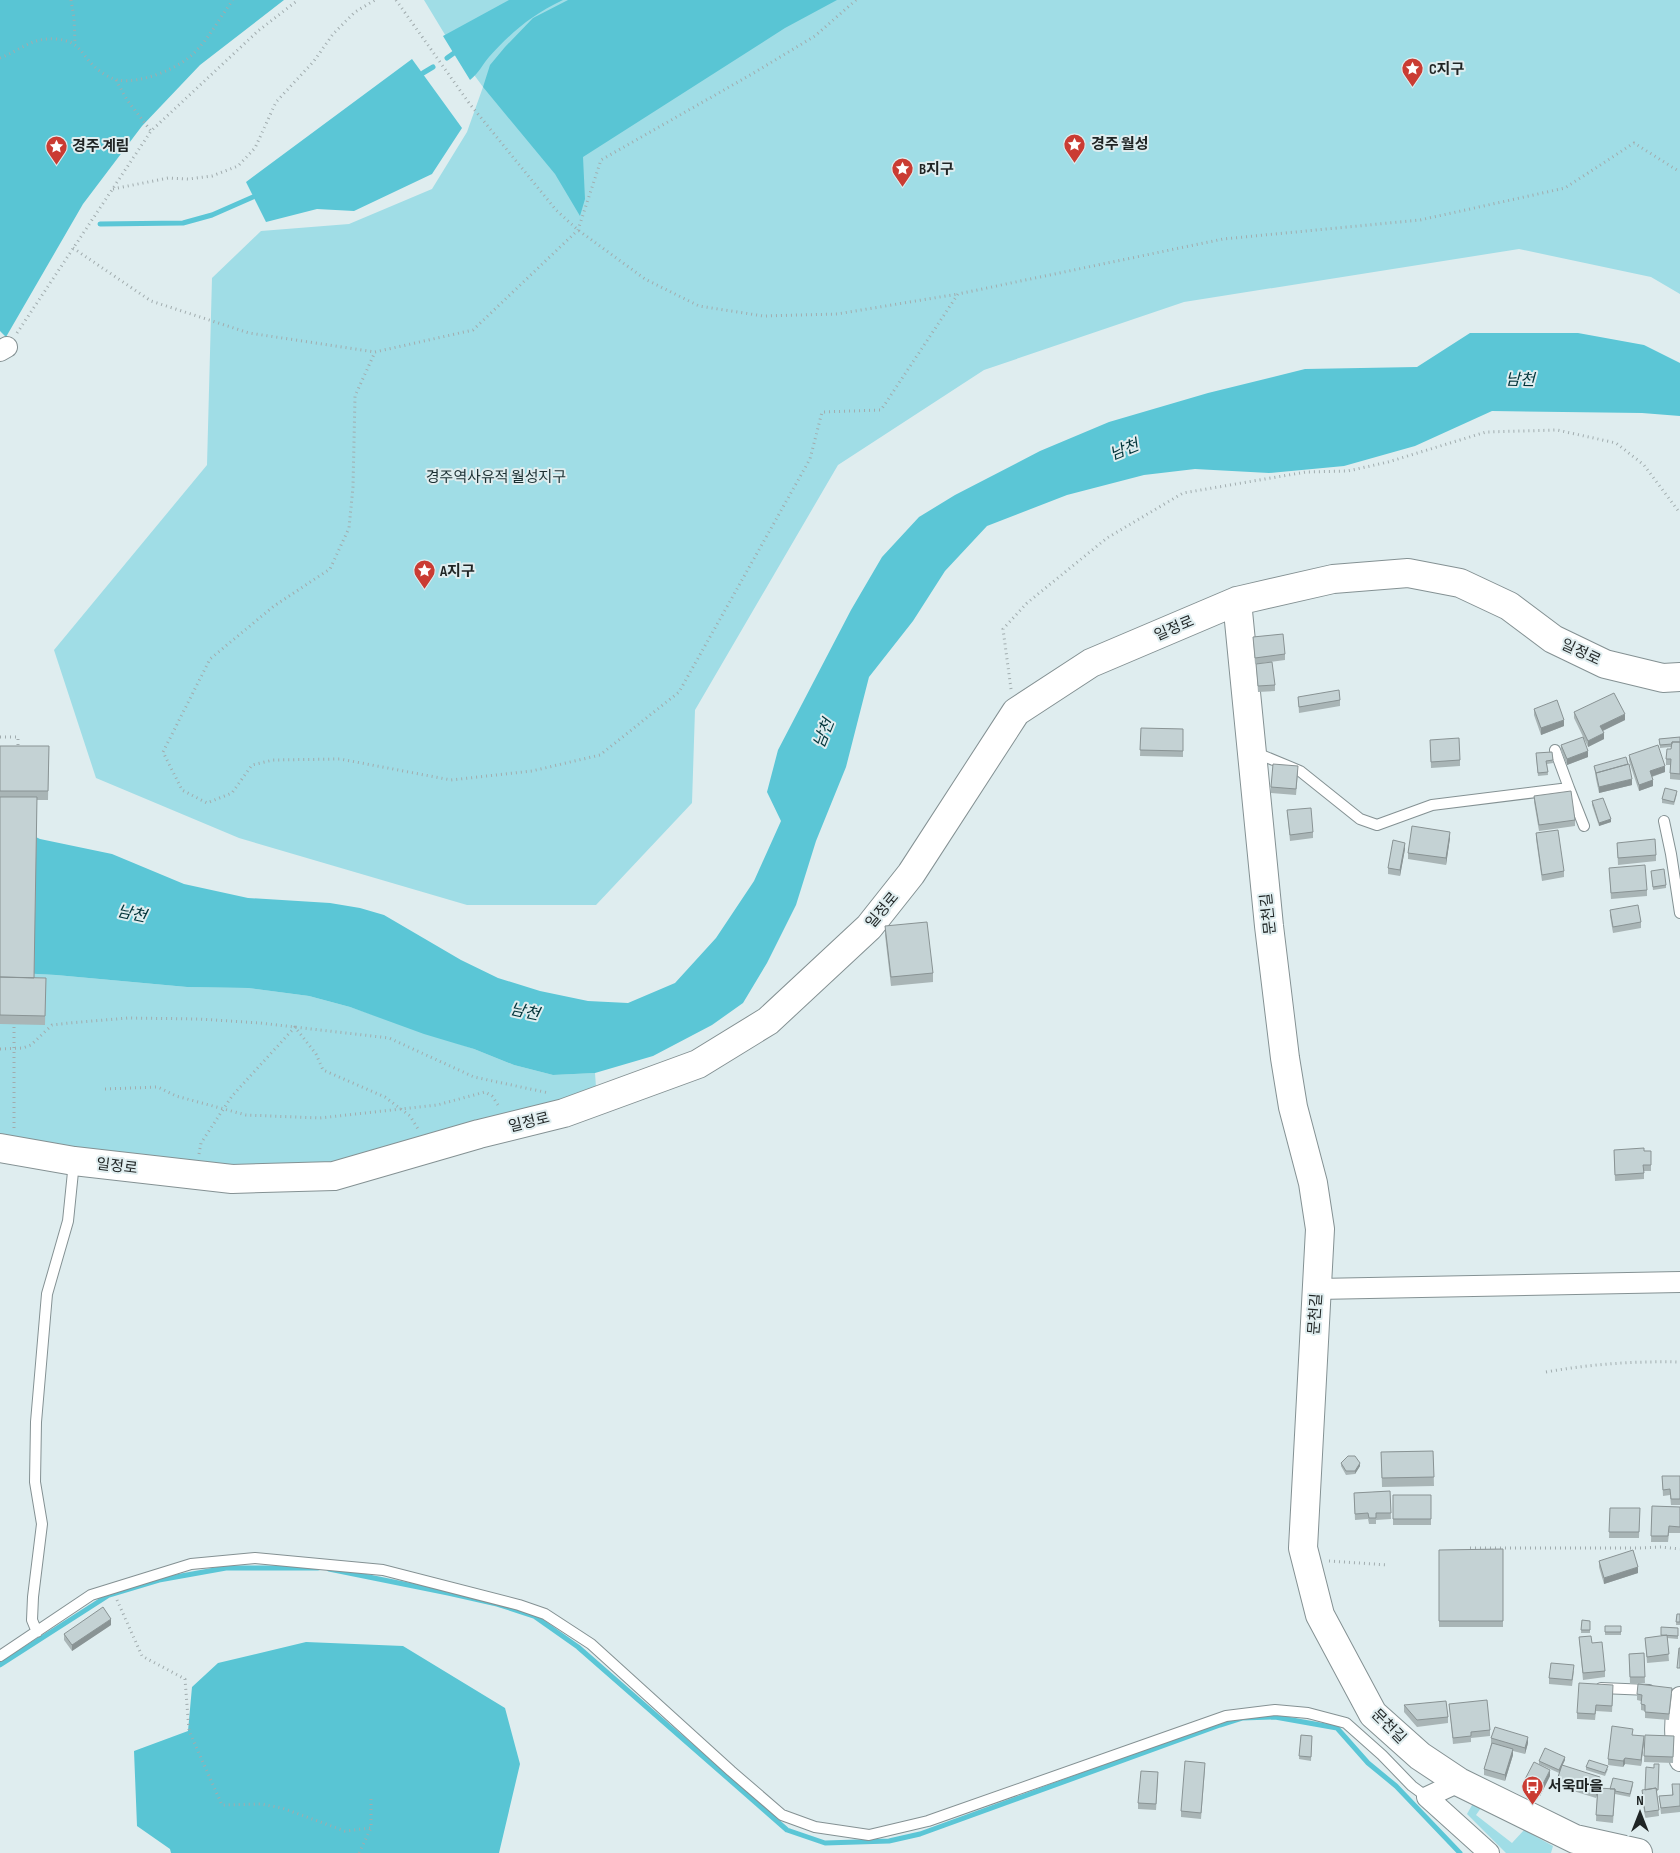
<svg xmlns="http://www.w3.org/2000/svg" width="1680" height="1853" font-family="'Sofia Sans Condensed','Noto Sans KR',sans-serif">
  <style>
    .green { fill: #a0dde6 }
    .forest { fill: #59c5d4 }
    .water { fill: #5bc6d6 }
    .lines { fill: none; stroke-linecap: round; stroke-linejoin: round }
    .stream { stroke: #5bc6d6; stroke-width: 5 }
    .lane-casing { stroke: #849193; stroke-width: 12 }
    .street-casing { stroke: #849193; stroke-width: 22 }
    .secondary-casing { stroke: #849193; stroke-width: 30 }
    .path { stroke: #a1acae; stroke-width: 3; stroke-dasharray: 1 4; stroke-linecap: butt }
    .lane { stroke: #fff; stroke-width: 10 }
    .street { stroke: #fff; stroke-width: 20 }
    .secondary { stroke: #fff; stroke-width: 28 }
    .wall { fill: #a9b5b6 }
    .shaded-wall { fill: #899394 }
    .building { fill: #c4d2d4; stroke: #899394 }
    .labels { text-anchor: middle; stroke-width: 4; stroke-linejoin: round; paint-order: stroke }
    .poi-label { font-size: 15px; font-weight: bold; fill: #1f2424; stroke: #dfedef; text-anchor: start }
    .park-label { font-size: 15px; fill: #1b2f32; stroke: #dfedef }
    .street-label { font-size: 15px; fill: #1f2424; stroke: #dfedef }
    .water-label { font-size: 16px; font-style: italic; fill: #003339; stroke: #dfedef }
  </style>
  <rect width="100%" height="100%" fill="#dfedef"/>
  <path class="green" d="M424,0h1256v294l-29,-17 -132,-28 -335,53 -200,68 -146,95 -143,245 -3,93 -96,102h-129l-228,-67 -143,-60 -42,-128 153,-185 5,-187 49,-47 88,-7 83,-35 35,-57 16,-45 -36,-49z
    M0,972l56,3 131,12 61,1 61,8 41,11 124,42 40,16 39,10 42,-2 2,28 -263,75 -334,-28z
    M1476,1798l7,7 -7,10 36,28 12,-13 29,16 -2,7h-45l-39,-39z"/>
  <path class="forest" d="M0,0h284l-84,65 -58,61 -59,78 -77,133 -6,-6z
    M568,0h269l-52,28 -202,129 2,42 -5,17 -25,-42 -72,-87 7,-22 15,-18 28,-29z
    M306,1642l97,4 102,62 15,56 -21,89h-328l-1,-4 -33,-23 -3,-75 54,-20 4,-44 26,-24z"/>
  <path class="water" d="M509,0h54c-33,16 -50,31 -74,57 -7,8 -10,16 -19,23l-27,-44z
    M412,59l50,69 -30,46 -78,37 -37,-2 -51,13 -20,-40z
    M1470,333h108l66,12 36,18v53l-38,-3 -150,-2 -77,35 -71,20 -75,7 -74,-4 -51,6 -77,20 -80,31 -42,45 -32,50 -44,56 -23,90 -30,74 -20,64 -29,58 -24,40 -31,22 -59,31 -58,17 -42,2 -39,-10 -40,-16 -50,-15 -74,-27 -41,-11 -61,-8 -61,-1 -131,-12 -56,-3v-152l40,19 72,15 72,30 64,14 82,5 30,5 24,7 77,45 37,18 42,13 48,10 40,2 47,-20 41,-45 38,-57 27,-60 -14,-29 11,-42 73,-140 31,-53 37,-40 36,-22 85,-44 69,-29 99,-29 97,-24 112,-2z"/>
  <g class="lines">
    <path class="stream" d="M447,58l7,-5
      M423,73l10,-6
      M100,224l83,-1 29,-8 41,-18
      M329,1569l119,24 49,11 37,12 44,31 209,183 38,13 64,-2 31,-7 300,-109 22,-7 33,-1 62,11 31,35 28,23 64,67
      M0,1665l109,-70 50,-15 67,-12h92"/>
    <defs>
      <path id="lane" d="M1555,750l14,38
        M1254,752l46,19 60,48 17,6 55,-20 137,-17 15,38
        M1664,821l7,33 9,59
        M37,1632l-5,-12 1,-23 9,-73 -7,-42 1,-60 11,-128 21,-73 6,-59
        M0,1656l91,-61 100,-31 64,-6 128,12 136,35 26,9 46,30 140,127 51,44 33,12 54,8 59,-14 298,-105 49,-6 33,3 38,10 36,32 30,31 15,11
        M1601,1688l48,2"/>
      <path id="street" d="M0,351l7,-4
        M1317,1289l363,-7
        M1680,1697c-6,17 -7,46 0,64
        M1459,1782l-32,15 62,56"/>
      <path id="secondary" d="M1237,601l32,325 16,132 8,49 20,76 7,46 -17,319 17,67 53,99 47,42 39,26 116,57 63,14
        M0,1148l74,13 158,18 102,-3 145,-42 85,-21 134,-49 70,-43 101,-94 42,-53 105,-162 75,-49 146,-62 96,-22 75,-6 52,10 49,23 44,33 52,25 58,14 17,-1"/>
    </defs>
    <use href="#lane" class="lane-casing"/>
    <use href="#street" class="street-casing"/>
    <use href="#secondary" class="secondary-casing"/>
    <path class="path" d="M71,0l3,17 1,27
      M396,0l73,103 87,107 22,20 67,49 54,27 64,10 74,-2 121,-20
      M856,0l-41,36 -63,38 -151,86 -23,70 -105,100 -98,22 -20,44 -2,91 -4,41 -19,41 -56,37 -64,53 -47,93 19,38 25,13 25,-10 20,-28 21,-5 67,-1 111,21 81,-9 68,-16 79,-63 131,-233 12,-47 59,-2 77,-116 265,-55 197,-19 145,-32 69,-45 46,29
      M0,58c21,-8 32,-21 56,-19 25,2 24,15 39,28 5,5 16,12 23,13 22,4 61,-11 77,-28 15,-15 25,-35 38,-52
      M116,80l11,20 24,31
      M113,189l55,-11 21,1 23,-3 26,-10 17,-18 21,-46 38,-41 19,-27 22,-22 20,-12
      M73,248l78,53 98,32 126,19
      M17,333l134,-202 107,-100 40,-31
      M1011,689l-8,-60 24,-26 80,-65 76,-45 123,-21 42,-1 40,-9 98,-30 71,-2 59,13 28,22 36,48
      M0,737h18v11
      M0,1049l23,-1 8,-3 21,-20 17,-2 59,-5 71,1 61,4 129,15 85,39 75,16
      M105,1089l53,-2 18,9 70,19 74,3 117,-13 48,-13 7,4 8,12
      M14,1128v-102
      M199,1154l2,-11 31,-47 63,-69 21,27 7,16 62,27 25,19 8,13
      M1546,1372c45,-8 89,-11 134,-10
      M1470,1548h170l21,-1 19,2
      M1329,1561l59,4
      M117,1600l25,56 43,23 4,52 33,74 39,-1 21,4 63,23 26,-3v-30
      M359,1853l12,-25"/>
    <use href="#lane" class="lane"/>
    <use href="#street" class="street"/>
    <use href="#secondary" class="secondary"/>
  </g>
  <path class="wall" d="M1253,637l32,17v6l-30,4z
    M1256,664l19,21v6l-17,1z
    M1298,697l42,3v6l-41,7z
    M1534,709l30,17 -23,9 -7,-20z
    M1574,712l51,8 -22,11 1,8 -16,8 -14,-29z
    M1141,728l42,1v28l-43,-1z
    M1680,737v43l-10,-1v-14h-4v-6l5,-10v-2l-11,1 -1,-9z
    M1430,740l30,20v6l-29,2z
    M1561,745l27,12 -21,8 -6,-14z
    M0,746h49l-1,54h-11l-3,178h12l-1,47 -45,-1z
    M1552,752l1,11 -6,1 1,11 -10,1 -2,-20z
    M1629,755l36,17 -13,5 1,9 -14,5 -10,-30z
    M1594,766l38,19 -33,8 -3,-14z
    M1298,772l-2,23 -25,-2v-6z
    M1677,794l-3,11 -12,-2v-4z
    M1534,796l41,24v6l-36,5 -5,-29z
    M1592,801l19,21 -12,4 -7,-21z
    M1287,810l26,22v6l-23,3z
    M1536,833l28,38v6l-22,4 -6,-42z
    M1450,838l-4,27 -38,-6v-6z
    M1617,843l39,12v6l-38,4z
    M1405,849l-5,27 -12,-2v-6z
    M1609,868l38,22v6l-36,3z
    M1651,871l15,14v3l-13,2z
    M1610,910l31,12v6l-28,5 -3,-17z
    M885,926l48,47v9l-42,4 -6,-51z
    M1614,1150l37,1v20h-7v8l-29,2z
    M1433,1451l1,35 -52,1 -1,-35z
    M1341,1463l19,3 -5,8 -9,1 -5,-9z
    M1662,1476h18v29h-9l-1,-10 -7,1z
    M1390,1491l1,28 -15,1v4h-7l-1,-5 -13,1 -1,-27z
    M1393,1495h38v30h-38z
    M1652,1506l28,1v26h-11l-1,9h-17z
    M1610,1508h30l-1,30h-30z
    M1503,1549v78h-64v-77z
    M1599,1561l39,12 -34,11 -5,-17z
    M1677,1614h3v11h-4z
    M1582,1620l8,1v12h-9z
    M111,1625l-39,26 -8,-11v-6z
    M1605,1626h16v9h-16z
    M1661,1627l17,1v11l-11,-1 2,23 -22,2 -2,-25 16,-2z
    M1579,1637l13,6 13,28v6l-22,3z
    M1644,1653l1,30 -15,1 -1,-30z
    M1574,1671l-2,15 -23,-2v-6z
    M1613,1691l-1,21 -16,-1 -1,9 -18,-1v-6z
    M1637,1694h35l-3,26 -24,-2v-7l-4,-1v-9l-4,-1z
    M1449,1704l41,26v6l-19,2v4l-18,2z
    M1404,1705l44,12v6l-31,4 -13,-15z
    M1301,1735l11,1 -1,25 -12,-2z
    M1633,1735l11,7 -3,24 -16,-2 -2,3 -15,-2v-6z
    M1645,1735l29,1 -1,27 -29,-1z
    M1491,1738l37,5 -3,11 -12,-3v4l-8,26 -21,-6v-6l7,-25z
    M1565,1760l-3,5 38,18 -1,5 11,1 23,-4 -3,12 -15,-3 -2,29 -17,-2 1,-29 -1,6 -39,-12v-6l4,-12 -2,5 -20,-9v-3z
    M1659,1764l-2,29 2,23 -14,2 -3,-21v-7h3l9,-22z
    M1586,1767l22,2 -3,7 -19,-6z
    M1205,1769l-4,50 -20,-2v-6z
    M1550,1776l-10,20 -17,-7v-6z
    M1158,1778l-2,32 -18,-1v-6z
    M1672,1784h8v28l-19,2 -2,-18 13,-1z"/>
  <path class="shaded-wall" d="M1625,714v6l-25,12v-6z
    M1564,720v6l-23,9v-7z
    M1604,733v6l-16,8v-6z
    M1588,751v6l-21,8v-6z
    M1665,766v6l-15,5v-6z
    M1632,779v6l-33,8v-6z
    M1653,780v6l-14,5v-6z
    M1611,819v3l-12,4v-3z
    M1450,832v6l-4,27v-7z
    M1405,843v6l-5,27v-6z
    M1360,1463v3l-5,8v-3z
    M1638,1567v6l-34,11v-6z
    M111,1619v6l-39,26v-6z
    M1644,1736v6l-3,24v-6z
    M1528,1737v6l-3,11v-6z
    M1513,1749v6l-8,26v-6z
    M1565,1757v3l-6,13v-3z
    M1625,1758v6l-2,3v-6z
    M1550,1770v6l-10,20v-6z
    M1600,1777v6l-4,15v-6z"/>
  <path class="building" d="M1283,634l2,20 -30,4 -2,-21z
    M1272,662l3,23 -17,1 -2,-22z
    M1339,690l1,10 -41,7 -1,-10z
    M1614,693l11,21 -25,12 4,7 -16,8 -14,-29z
    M1557,700l7,20 -23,8 -7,-19z
    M1141,728l42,1v22l-43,-1z
    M1583,737l5,14 -21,8 -6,-14z
    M1680,737v5h-8v2l-12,1 -1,-6z
    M1459,738l1,22 -29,2 -1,-22z
    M1672,742h8v32l-10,-1 1,-14h-5l1,-10h4z
    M1658,745l7,21 -15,5 3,9 -14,5 -10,-30z
    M0,746h49l-1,45h-48z
    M1552,752l1,8 -7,1 2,11 -10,1 -2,-20z
    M1626,757l2,7 -32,9 -2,-7z
    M1273,764l25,2 -2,23 -25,-2z
    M1629,764l3,15 -33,8 -3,-14z
    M1665,788l12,3 -3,11 -12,-3z
    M1571,791l4,29 -36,5 -5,-29z
    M0,797h37l-3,181 -34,-1z
    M1603,798l8,21 -12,4 -7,-22z
    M1311,808l2,24 -23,3 -3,-25z
    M1412,826l38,6 -4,26 -38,-5z
    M1558,830l6,41 -22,4 -6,-42z
    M1655,839l1,16 -38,3 -1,-15z
    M1393,840l12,3 -5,27 -12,-2z
    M1645,865l2,25 -36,3 -2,-25z
    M1664,869l2,16 -13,2 -2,-16z
    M1638,905l3,17 -28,5 -3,-17z
    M927,922l6,51 -42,4 -6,-51z
    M0,977l46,1 -1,38 -45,-1z
    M1644,1148v3h7v14h-8l1,8 -29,2 -1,-25z
    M1433,1451l1,26 -52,1 -1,-26z
    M1348,1456h7l5,7 -5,8h-9l-5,-8z
    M1662,1476h18v23h-9l-1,-10 -7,1z
    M1390,1491l1,22h-15v5h-7l-1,-5 -13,1 -1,-21z
    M1393,1495h38v24h-38z
    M1652,1506l28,1v20l-11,-1 -1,10h-17z
    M1610,1508h30l-1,24h-30z
    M1503,1549v72h-64v-71z
    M1633,1550l5,17 -34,11 -5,-17z
    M103,1607l8,12 -39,26 -8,-11z
    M1677,1614h3v8h-4z
    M1582,1620l8,1v9h-9z
    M1605,1626h16v6h-16z
    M1661,1627l17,1v8l-17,-1z
    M1667,1635l2,19 -22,3 -2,-19z
    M1591,1636l1,7 10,-1 3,29 -22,2 -4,-36z
    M1679,1648h1v20h-3z
    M1644,1653l1,24h-15l-1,-23z
    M1551,1663l23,2 -2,15 -23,-2z
    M1579,1683l34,2 -1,21 -16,-1 -1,9 -18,-1z
    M1638,1684l34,4 -3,26 -24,-2v-7l-4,-1 1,-9 -5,-1z
    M1487,1700l3,30 -19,2v4l-18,2 -4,-34z
    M1446,1701l2,16 -31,3 -13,-15z
    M1612,1726l21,3 -1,6 12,1 -3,24 -16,-2 -2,3 -15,-2z
    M1495,1727l33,10 -3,11 -34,-10z
    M1301,1735l11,1 -1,21 -12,-1z
    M1645,1735l29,1 -1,21 -29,-1z
    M1492,1743l21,6 -8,26 -21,-6z
    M1545,1748l20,9 -6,13 -20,-9z
    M1589,1760l19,6 -3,7 -19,-6z
    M1185,1761l20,2 -4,50 -20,-2z
    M1534,1762l16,8 -10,20 -17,-7z
    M1654,1764h5l-1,26h-1l-1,-2 -11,2 1,-23 8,1z
    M1562,1765l38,12 -4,15 -39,-12z
    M1141,1771l17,1 -2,32 -18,-1z
    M1613,1778l20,4 -3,12 -15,-3v-2h-5z
    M1672,1784h8v22l-19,2 -2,-12 14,-1z
    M1598,1788l17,1 -2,27 -17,-1z
    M1656,1788l3,22 -14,2 -3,-22z"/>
  <defs>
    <symbol id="sight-pin" viewBox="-11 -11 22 30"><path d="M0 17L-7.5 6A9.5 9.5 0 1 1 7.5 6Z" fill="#ca3c33" stroke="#dfedef"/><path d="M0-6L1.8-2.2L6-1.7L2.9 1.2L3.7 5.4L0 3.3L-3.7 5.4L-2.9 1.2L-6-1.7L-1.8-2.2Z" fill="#fff"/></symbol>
    <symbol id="bus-pin" viewBox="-11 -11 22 30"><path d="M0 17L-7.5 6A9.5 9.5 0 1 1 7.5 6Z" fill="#ca3c33" stroke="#dfedef"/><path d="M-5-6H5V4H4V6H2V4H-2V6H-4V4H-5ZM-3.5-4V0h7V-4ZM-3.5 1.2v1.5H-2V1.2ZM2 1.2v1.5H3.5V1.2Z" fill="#fff"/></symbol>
  </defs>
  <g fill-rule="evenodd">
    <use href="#sight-pin" x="1400" y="56" width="25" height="34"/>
    <use href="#sight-pin" x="1062" y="132" width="25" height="34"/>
    <use href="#sight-pin" x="44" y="134" width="25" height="34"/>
    <use href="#sight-pin" x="890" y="156" width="25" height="34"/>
    <use href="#sight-pin" x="412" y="558" width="25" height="34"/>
    <use href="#bus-pin" x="1520" y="1774" width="25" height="34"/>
  </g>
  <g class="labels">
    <g class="poi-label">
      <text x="1429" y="74">C지구</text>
      <text x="1091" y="149">경주 월성</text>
      <text x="72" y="151">경주 계림</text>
      <text x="919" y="174">B지구</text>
      <text x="440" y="576">A지구</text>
      <text x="1548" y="1791">서욱마을</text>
    </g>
    <g class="park-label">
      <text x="496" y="482">경주역사유적 월성지구</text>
    </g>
    <g class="street-label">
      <text transform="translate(1174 628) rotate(-23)" y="5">일정로</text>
      <text transform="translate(1581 652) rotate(25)" y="5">일정로</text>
      <text transform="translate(882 910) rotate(-50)" y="5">일정로</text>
      <text transform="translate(1268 914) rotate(-96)" y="5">문천길</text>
      <text transform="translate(529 1122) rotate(-14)" y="5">일정로</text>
      <text transform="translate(117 1166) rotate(7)" y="5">일정로</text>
      <text transform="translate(1315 1314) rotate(-86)" y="5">문천길</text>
      <text transform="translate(1389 1726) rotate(45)" y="5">문천길</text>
    </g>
    <g class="water-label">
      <text transform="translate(1520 379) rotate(1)" y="6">남천</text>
      <text transform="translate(1124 449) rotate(-22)" y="6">남천</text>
      <text transform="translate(823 733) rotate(-68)" y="6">남천</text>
      <text transform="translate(132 913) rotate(12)" y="6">남천</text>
      <text transform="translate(525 1011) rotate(12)" y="6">남천</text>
    </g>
  </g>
  <g transform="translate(1640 1813)" stroke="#dfedef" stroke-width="4" paint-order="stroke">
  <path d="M0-4L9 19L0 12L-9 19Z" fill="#1f2424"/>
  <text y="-8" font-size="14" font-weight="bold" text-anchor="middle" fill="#1f2424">N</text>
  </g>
</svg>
